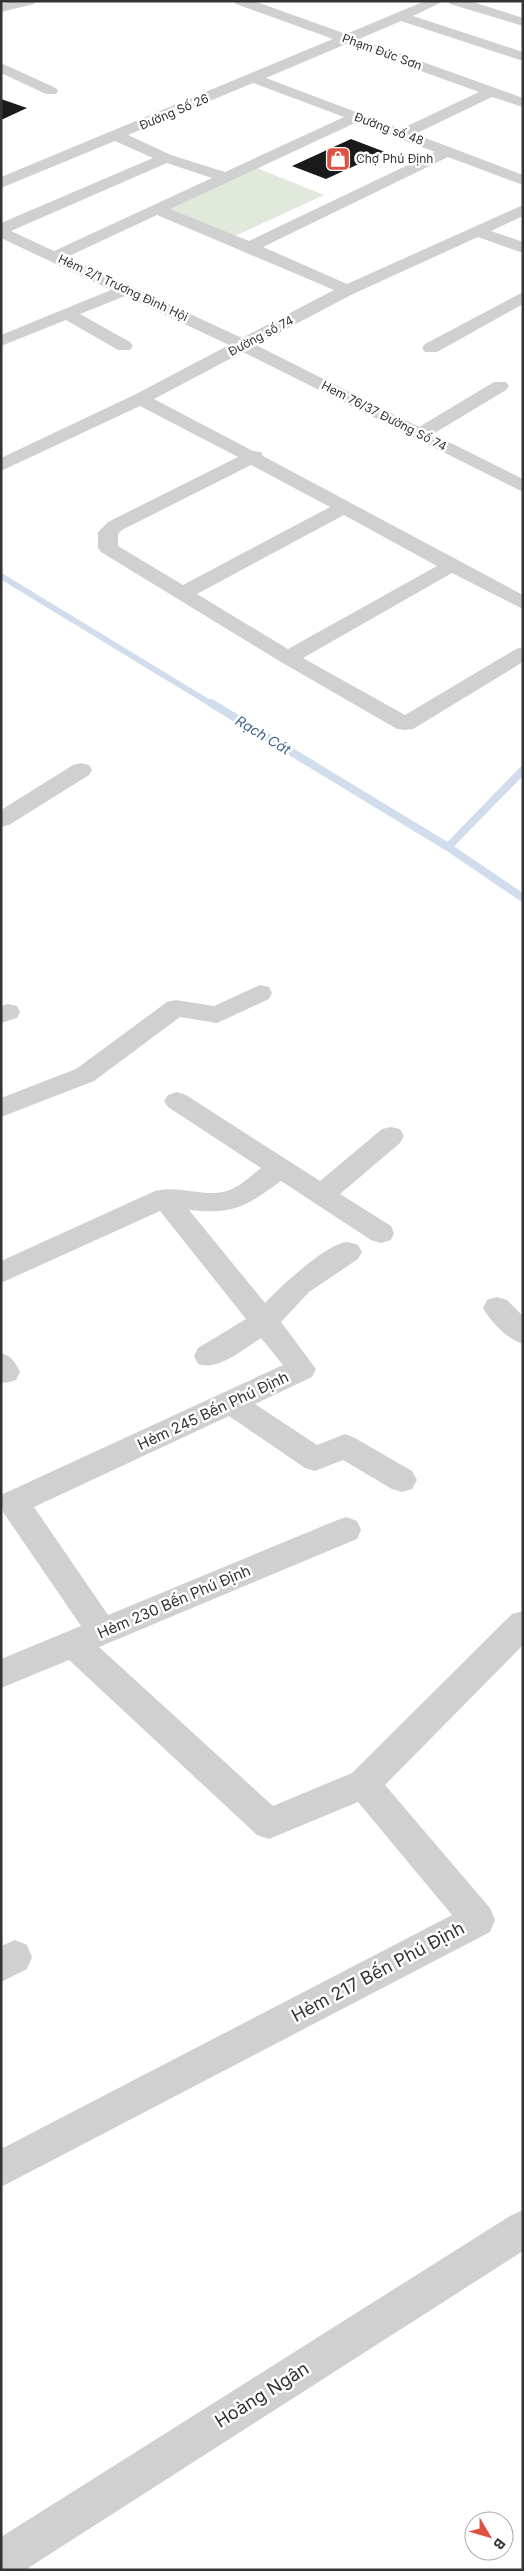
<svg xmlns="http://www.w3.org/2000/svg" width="524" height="2571" font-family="Inter,sans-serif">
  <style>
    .green { fill: #e1e9dd }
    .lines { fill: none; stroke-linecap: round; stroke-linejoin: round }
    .stream-far1 { stroke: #d1ddec; stroke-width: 6 }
    .stream { stroke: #d1ddec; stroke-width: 8 }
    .building { fill: #1a1a1a }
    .minor { fill: #d0d0d0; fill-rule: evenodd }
    .labels { text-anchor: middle; stroke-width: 5; stroke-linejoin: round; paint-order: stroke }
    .far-street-label { font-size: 12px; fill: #333; stroke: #fff }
    .far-poi-label { font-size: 12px; fill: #333; stroke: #fff; text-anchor: start }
    .far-water-label { font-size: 14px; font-style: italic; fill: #446692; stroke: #fff }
    .street-label { font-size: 15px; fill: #333; stroke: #fff }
    .near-street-label { font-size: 18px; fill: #333; stroke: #fff }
  </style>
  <rect width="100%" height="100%" fill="#fff"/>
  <path class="green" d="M257,168l67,27 -91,42 -66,-29z"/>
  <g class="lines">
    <path class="stream-far1" d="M1,576l212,129"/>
    <path class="stream" d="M211,703l237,144 75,51
      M448,847l75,-77"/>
  </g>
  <path class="building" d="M1,99l26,9 -26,12z
    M351,139l34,13 -59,27 -34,-13z"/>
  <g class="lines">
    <path class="minor" d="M12,1h24l-2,3 -33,8v-8z
      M234,1h20l92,33 79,-33h19l-31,15 110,36v9l-122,-40 -42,18 164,59v9l-31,-10 -77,37 108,41v10l-75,-28 -185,90 84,37 176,-79v11l-32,15 32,11v11l-45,-16 -125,57 -97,51 163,82 75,-45h12l3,4 -3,4 -73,44 90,45v13l-280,-140 -89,47 99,52 8,1 2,4 260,139v14l-71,-36 -149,85 102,57 111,-66 7,-2v15l-110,67 -8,1 -8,-1 -116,-67 -180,-110 -3,-4v-16l10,-10 130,-65 -98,-51 -139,65v-13l133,-63 95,-50 -104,-49 -45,18 50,28 3,4 -3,4h-12l-52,-30 -65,26v-11l110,-45 -110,-52v-15l152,-65 -38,-17 -114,47v-11l332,-138 -97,-35zM346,44l133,48 -78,37 -135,-51zM253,83l91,34 -119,55 -54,-17 -43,-20zM357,122l78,30 -186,89 -79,-32zM167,163l45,15 -158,73 -43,-20zM157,215l177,75 -92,48 -175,-81zM251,465l79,42 -147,78 -65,-39v-12l4,-4zM344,515l93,51 -149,83 -91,-55z
      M448,1h22l53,17v8l-73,-22z
      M1,63l55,25 2,3 -2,3h-10l-45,-21z
      M523,292v12l-86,48h-12l-3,-4 3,-4z
      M81,763l8,2 3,5 -3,5 -80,50 -8,2v-17l72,-45z
      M260,985l9,2 3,6 -3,6 -52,24 -37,-6 -86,64 -93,36v-19l75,-29 91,-67 9,-2 38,6z
      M8,1004l9,2 3,6 -3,6 -16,5v-17z
      M177,1092l9,3 134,86 62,-52 9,-2 9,2 4,7 -4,7 -60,51 51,32 3,7 -3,7 -10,3 -10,-3 -90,-59c-35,25 -46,34 -92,29l76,93c15,-16 60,-58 81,-61 4,0 8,2 12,3l4,7 -4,7 -49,33 -28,30 35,47 -4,8 -57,27 62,41 28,-11 10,4 57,33 5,9 -5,9 -10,3 -10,-3 -49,-29 -28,11 -10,-3 -76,-52 -195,91 74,108 227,-94 11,-4 11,4 4,9 -4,9 -258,108 174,159 79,-33 160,-159 11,-3v34l-138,140 105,123 5,12 -5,12 -489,255v-38l451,-234 -94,-113 -89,37 -12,-4 -188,-175 -68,28v-29l80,-33 -78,-114 -2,-13 2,-5 280,-129 -22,-27c-18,11 -42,33 -63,26l-4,-8 4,-8 48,-29 -86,-108 -159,72v-22l154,-70c23,-7 56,9 77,-2 11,-5 20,-14 29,-21l-93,-61 -4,-6 4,-6z
      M497,1297l10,3 16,16v28c-16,-5 -32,-22 -40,-36l4,-8z
      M1,1353c11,3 14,9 19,19l-4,8 -10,3 -5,-1z
      M15,1940l12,5 5,12 -5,12 -26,13v-36z
      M523,2210v41l-498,319h-24v-33l509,-321z"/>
  </g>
  <defs>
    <symbol id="shop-square" viewBox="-11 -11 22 22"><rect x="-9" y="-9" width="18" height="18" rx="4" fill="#dd5142" stroke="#fff"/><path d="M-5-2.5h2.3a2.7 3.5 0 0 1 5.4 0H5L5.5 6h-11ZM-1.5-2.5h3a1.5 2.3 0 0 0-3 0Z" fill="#fff"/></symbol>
  </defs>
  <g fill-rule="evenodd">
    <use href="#shop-square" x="324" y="145" width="28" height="28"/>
  </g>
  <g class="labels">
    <g class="far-street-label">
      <text transform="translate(382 52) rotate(20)" y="4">Phạm Đức Sơn</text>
      <text transform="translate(174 112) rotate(-23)" y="4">Đường Số 26</text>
      <text transform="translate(389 129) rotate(20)" y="4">Đường số 48</text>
      <text transform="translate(123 288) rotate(25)" y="4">Hẻm 2/1 Trương Đình Hội</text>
      <text transform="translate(261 336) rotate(-28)" y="4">Đường số 74</text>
      <text transform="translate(384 416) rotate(27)" y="4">Hem 76/37 Đường Số 74</text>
    </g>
    <g class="far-poi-label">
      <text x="356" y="163">Chợ Phú Định</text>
    </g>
    <g class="far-water-label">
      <text transform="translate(263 735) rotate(31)" y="5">Rạch Cát</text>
    </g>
    <g class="street-label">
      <text transform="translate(213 1411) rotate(-25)" y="5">Hẻm 245 Bến Phú Định</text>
      <text transform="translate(174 1602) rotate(-23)" y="5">Hẻm 230 Bến Phú Định</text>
    </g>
    <g class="near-street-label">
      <text transform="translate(378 1972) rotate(-28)" y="6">Hẻm 217 Bến Phú Định</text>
      <text transform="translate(262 2395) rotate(-32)" y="6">Hoàng Ngân</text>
    </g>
  </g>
  <rect width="524" height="2571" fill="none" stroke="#333333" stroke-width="5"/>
  <g transform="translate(489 2536) rotate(128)"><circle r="24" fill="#ffffff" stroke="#adadad"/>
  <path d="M0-4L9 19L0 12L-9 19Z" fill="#dd5142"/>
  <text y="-8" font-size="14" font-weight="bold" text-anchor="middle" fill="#333333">B</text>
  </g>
</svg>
